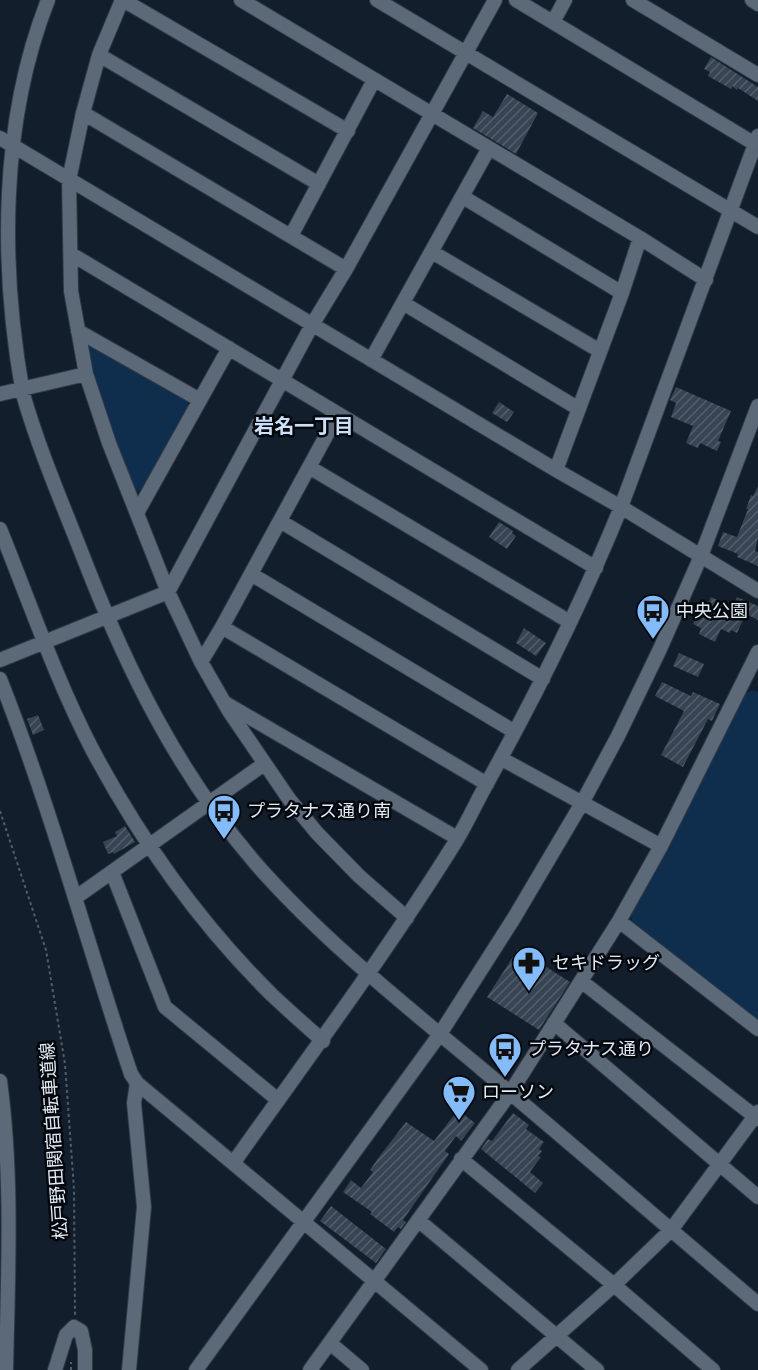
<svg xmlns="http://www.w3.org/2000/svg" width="758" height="1370" font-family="Merriweather,'Noto Sans JP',serif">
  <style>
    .green { fill: #0f2d4d }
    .building { fill: url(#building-hatch) }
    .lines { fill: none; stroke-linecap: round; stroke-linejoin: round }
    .minor-casing { stroke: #323944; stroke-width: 16 }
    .path { stroke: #525d69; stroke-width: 2; stroke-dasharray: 3 3; stroke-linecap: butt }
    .minor { stroke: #5b6979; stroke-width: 14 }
    .labels { text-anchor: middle; stroke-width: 5; stroke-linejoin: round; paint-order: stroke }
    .poi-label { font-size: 18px; fill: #e2eaf4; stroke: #04080d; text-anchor: start }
    .street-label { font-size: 18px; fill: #e2eaf4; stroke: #04080d }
    .neighbourhood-label { font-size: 20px; font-weight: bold; fill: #cce1f9; stroke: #04080d }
  </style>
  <defs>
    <pattern id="building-hatch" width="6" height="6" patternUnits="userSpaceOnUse" patternTransform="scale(1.5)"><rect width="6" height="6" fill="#374453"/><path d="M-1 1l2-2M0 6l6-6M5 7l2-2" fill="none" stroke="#545f6c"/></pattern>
  </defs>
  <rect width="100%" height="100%" fill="#121e2b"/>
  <path class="green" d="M94,344l93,57 2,8 -46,81 -9,1 -24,-60 -24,-81z
    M754,690l4,2v330l-126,-97 -1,-12 64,-119 51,-101z"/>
  <path class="building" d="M711,57l47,30v14l-20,-13 -1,2 -5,-4 -1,3 -23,-13 2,-4 -6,-3z
    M507,94l31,19 -22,41 -43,-26 10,-17 10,6z
    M676,387l55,24 -13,30 3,1 -4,9 -17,-8 -2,5 -12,-5 7,-17 -22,-9 5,-14 -6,-3z
    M499,402l15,10 -7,10 -15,-9z
    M758,486v52l-3,13 3,1v14l-21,-9 1,-3 -20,-8 5,-14 14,5 11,-28h-2l5,-14 2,1z
    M499,522l14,9 -1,2 4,3 -9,13 -18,-12z
    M711,597l21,10 5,-10 21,9v14l-12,-6 -9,19 -6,-3 -1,3 -9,-4 -6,13 -16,-8 2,-6 -8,-4 4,-8 5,2z
    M524,628l22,15 -10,13 -20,-13z
    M679,653l25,11 -6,13 -25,-11z
    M662,682l29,14 2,-4 27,12 -8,17 -4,-2 -25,48 -22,-12 23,-44 -29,-15z
    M38,715l6,15 -11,5 -6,-16z
    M125,826l10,16 -21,12 -1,-2 -5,2 -5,-12 14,-6 -2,-4z
    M518,949l52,33 -31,48 -52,-33z
    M458,1110l17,13 -14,18 -5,-5 -11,15 4,3 -46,66 3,2 -5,7 -3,-2 -4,5 -24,-18 2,-2 -29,-20 8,-12 10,8 12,-16 -3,-2 9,-13 27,-35 28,19z
    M513,1113l16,12 -3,4 18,13 -5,7 3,2 -4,5 3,1 -11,15 13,11 -8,10 -54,-44 7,-10 4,2z
    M331,1206l55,43 -10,14 -56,-42z"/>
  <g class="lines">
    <defs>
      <path id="minor" d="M48,0c-48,122 -48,266 -25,394 16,56 40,111 61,165 43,111 95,216 173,306 67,76 148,140 226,205 92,77 183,156 275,234
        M122,0l-23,55 -16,58 -14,67 2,111 15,83 23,69 59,149 33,70 28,49 60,88 28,34 42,43 48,42
        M123,0l225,131
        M241,0l399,238 66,42
        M377,0l381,227
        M516,0l239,144
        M633,0l125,75
        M752,0l6,4
        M553,22l12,-22
        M99,55l220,129
        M83,113l263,156
        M0,138l556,332 65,37 137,84
        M463,197l159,96
        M291,236l83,-156
        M432,252l168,99
        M71,254l525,314
        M403,303l176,106
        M78,331l122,69
        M371,360l118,-212
        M0,394l86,-20
        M309,467l261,155
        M556,470l66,-177 18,-55
        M137,513l92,-165
        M280,521l263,158
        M0,529c30,74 56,151 93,222 47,88 108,174 179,244 17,16 34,31 51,46
        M251,574l264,158
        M222,627l265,157
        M0,660l168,-68 144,-267 34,-56 149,-269
        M201,662l21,-35 116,-213
        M0,679c51,129 87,264 131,395l6,9 344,287
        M225,703l232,135
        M502,759l159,87
        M112,872l53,135 113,93
        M75,898l189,-134
        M619,921l139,108
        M581,981l177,138
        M554,1023l204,174
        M0,1081c13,97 8,192 6,289
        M461,1159l153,126 99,85
        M234,1162c75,-106 153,-210 222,-321 11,-18 20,-38 30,-56 50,-90 96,-182 135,-278l137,-371
        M418,1220l179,150
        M330,1343l32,27
        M55,1370l11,-35 8,-8 7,4 4,19v20
        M129,1370l15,-163 -10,-104 3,-20
        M196,1370l244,-336 74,-116 68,-115 36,-67 42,-87 41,-93 57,-150
        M310,1370l200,-277 109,-172 42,-75 97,-194
        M518,1370l96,-85 57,-55 87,-118"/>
    </defs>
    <use href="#minor" class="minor-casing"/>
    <path class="path" d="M0,811l46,139 19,114 9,125 1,126
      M71,1370v-8"/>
    <use href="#minor" class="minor"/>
  </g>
  <defs>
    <symbol id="bus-pin" viewBox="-11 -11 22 30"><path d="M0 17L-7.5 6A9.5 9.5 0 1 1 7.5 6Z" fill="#84bcfb" stroke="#04080d"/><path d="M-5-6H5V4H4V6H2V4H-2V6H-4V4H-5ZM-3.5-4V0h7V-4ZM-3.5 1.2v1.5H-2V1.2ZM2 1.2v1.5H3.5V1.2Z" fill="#111"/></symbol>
    <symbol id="pharmacy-pin" viewBox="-11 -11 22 30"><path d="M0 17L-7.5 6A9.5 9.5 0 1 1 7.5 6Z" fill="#84bcfb" stroke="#04080d"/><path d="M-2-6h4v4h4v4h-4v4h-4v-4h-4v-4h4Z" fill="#111"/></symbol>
    <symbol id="supermarket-pin" viewBox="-11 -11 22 30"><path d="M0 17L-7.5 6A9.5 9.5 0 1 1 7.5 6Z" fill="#84bcfb" stroke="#04080d"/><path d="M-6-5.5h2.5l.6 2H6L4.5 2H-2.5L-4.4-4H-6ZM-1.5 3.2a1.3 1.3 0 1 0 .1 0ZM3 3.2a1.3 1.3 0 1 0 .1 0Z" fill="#111"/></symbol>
  </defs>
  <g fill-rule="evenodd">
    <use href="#bus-pin" x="634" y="592" width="38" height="52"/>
    <use href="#bus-pin" x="205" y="792" width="38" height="52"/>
    <use href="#pharmacy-pin" x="510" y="944" width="38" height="52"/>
    <use href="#bus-pin" x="486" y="1030" width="38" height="52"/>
    <use href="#supermarket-pin" x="440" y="1073" width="38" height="52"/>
  </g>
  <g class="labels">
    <g class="poi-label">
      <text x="676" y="617">中央公園</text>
      <text x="247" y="817">プラタナス通り南</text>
      <text x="552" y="969">セキドラッグ</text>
      <text x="528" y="1055">プラタナス通り</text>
      <text x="482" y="1098">ローソン</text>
    </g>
    <g class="street-label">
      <text transform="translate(54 1141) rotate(-94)" y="6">松戸野田関宿自転車道線</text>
    </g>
    <g class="neighbourhood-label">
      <text x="304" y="433">岩名一丁目</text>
    </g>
  </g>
</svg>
